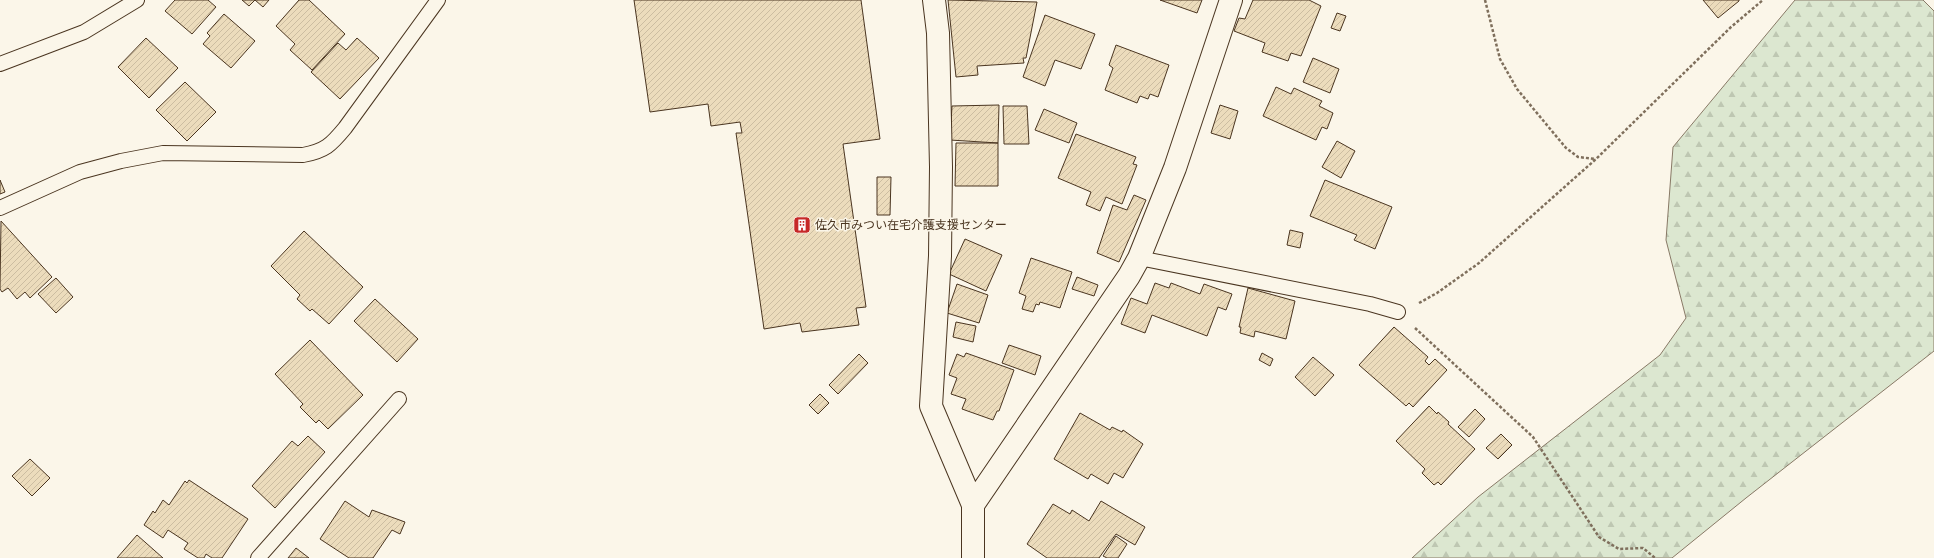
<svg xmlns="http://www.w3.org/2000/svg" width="1934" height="558" font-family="Helvetica,'Noto Sans JP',sans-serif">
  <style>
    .forest { fill: url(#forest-firs); stroke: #887966 }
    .building { fill: url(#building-hatch); stroke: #4a3520 }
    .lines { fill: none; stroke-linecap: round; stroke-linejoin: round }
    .lane-casing { stroke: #4a3520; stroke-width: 16 }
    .street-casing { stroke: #4a3520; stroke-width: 24 }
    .path { stroke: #7f6f5c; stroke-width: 2.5; stroke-dasharray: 3 2; stroke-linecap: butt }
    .lane { stroke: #fbf6e9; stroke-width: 14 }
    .street { stroke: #fbf6e9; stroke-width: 22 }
    .labels { text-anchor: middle; stroke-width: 3; stroke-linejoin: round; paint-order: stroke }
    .poi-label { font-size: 12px; fill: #4a3520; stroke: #fbf6e9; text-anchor: start }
  </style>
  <defs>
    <pattern id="forest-firs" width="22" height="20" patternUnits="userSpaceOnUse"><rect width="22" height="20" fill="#dce7d0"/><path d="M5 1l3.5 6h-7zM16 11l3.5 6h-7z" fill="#bec7b2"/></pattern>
    <pattern id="building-hatch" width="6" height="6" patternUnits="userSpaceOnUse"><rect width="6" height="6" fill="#ecdcbc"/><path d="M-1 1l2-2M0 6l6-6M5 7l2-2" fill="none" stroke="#ccbda1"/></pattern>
  </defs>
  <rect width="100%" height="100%" fill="#fbf6e9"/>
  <path class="forest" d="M1795,0h128l11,11v340l-188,147 -74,60h-260l66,-61 182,-142 26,-37 -20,-78 7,-93z"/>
  <path class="building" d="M175,0h33l8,7 -24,27 -27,-23z
    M242,0h27l-6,7 -8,-7 -6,6z
    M299,0h10l36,34 -33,36 -22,-20 5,-6 -19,-18z
    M634,0h227l19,139 -37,5 23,163 -10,1 3,17 -57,7 -2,-9 -36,6 -28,-196h6l-2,-11 -29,4 -3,-22 -58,8z
    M948,0l89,2 -11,56h-3l1,5 -47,3 1,9 -22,2z
    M1160,0h42l-5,13z
    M1253,0h56l12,6 -20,50 -10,-3 -3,8 -26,-9 3,-9 -31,-12 5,-13 6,1z
    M1703,0h36v1l-21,17z
    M1337,13l9,3 -6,15 -9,-3z
    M224,14l31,27 -24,27 -28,-24 7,-8 -3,-3z
    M1045,15l50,19 -14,35 -26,-9 -10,26 -22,-9z
    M146,38l32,30 -29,30 -31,-31z
    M357,38l22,20 -39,41 -29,-27 27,-29 8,7z
    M1116,45l53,20 -11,32 -8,-3 -2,5 -8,-3 -3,7 -32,-13 8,-22 -4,-3z
    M1313,58l26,11 -9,24 -27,-11z
    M185,82l31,30 -29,29 -31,-31z
    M1276,87l15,7 3,-6 28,13 -3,5 14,7 -6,16 -5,-2 -6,13 -53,-24z
    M999,105l-1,38 -48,-3 2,-34z
    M1220,105l18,6 -8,28 -19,-6z
    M1003,106h24l2,38h-25z
    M1044,109l33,14 -8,20 -34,-13z
    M1076,134l60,23 -3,7 4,1 -15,39 -16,-7 -6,14 -14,-6 5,-13 -33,-14z
    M1337,141l18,10 -14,27 -19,-11z
    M956,143h42v43h-43z
    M877,177h14l-1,38h-13z
    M0,180l5,12 -5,2z
    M1325,180l67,27 -17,42 -21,-9 3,-5 -47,-19z
    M1134,195l12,5 -27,62 -22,-9 16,-48 14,5z
    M1,221l51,56 -22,21 -5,-6 -8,7 -9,-11 -6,4 -2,-3z
    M1290,230l13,3 -3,15 -13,-3z
    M304,231l59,56 -34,37 -17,-15 -2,2 -13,-12 3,-4 -29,-29z
    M965,239l37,16 -16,36 -37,-17z
    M1031,258l41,14 -12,36 -20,-6 -1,3 -3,-1 -3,8 -11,-3 4,-13 -7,-3z
    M1077,277l21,8 -4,11 -22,-7z
    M56,278l17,19 -17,16 -18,-19z
    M1155,283l14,5 2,-5 29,11 4,-10 28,10 -6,16 -8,-3 -11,29 -55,-21 -7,18 -24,-9 10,-26 16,6z
    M957,284l31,11 -9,28 -32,-10z
    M1248,288l47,13 -9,38 -31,-8 -1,6 -14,-4 1,-6h-2z
    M375,299l43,40 -21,23 -43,-41z
    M956,322l20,4 -3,16 -20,-5z
    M1394,327l34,30 -3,4 4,4 6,-6 12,11 -34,37 -4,-4 -3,3 -47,-41z
    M310,340l53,55 -35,34 -9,-9 -3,3 -16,-16 3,-3 -28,-30z
    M1009,345l32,11 -6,19 -33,-12z
    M966,353l48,17 -15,41h-2l-4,9 -31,-11 4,-10 -15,-5 6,-16 -8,-3 8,-21 7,3z
    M1262,353l11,6 -3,7 -11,-6z
    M859,354l9,9 -30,31 -9,-9z
    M1313,357l21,18 -19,21 -20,-19z
    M820,394l9,9 -11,11 -9,-9z
    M1429,406l8,8 1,-2 11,10 -1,2 27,25 -34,36 -3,-3 -4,3 -12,-12 3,-4 -29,-28z
    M1475,409l10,10 -16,18 -11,-10z
    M1080,413l30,17 2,-3 10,5 1,-2 20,14 -20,34 -9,-5 -6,11 -17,-10 -3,5 -34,-20z
    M1501,434l11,11 -14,14 -12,-11z
    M308,436l17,16 -50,56 -23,-22 40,-45 6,5z
    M30,459l20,19 -18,18 -20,-20z
    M189,480l59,39 -26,39h-10l-6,-4 -2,4h-6l-14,-9 4,-6 -20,-13 -5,8 -19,-13 9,-14 2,2 8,-13 6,5 16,-24 2,2z
    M345,501l24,16 3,-7 33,12 -5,12 -8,-4 -19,28h-24l-29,-19z
    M1101,501l44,26 -10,18 -19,-11 -17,24h-52l-20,-14 26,-40 17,10 2,-4 17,11z
    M137,535l26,23h-46z
    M1116,536l11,8 -9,14h-11l-4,-2z
    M296,548l13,10h-21z"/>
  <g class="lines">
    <defs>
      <path id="lane" d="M0,64l84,-32 53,-32
        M0,208l80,-36 41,-11 42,-8 140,2c22,-4 28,-10 42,-27l93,-128
        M1139,258l231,46 28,8
        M258,558l141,-159"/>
      <path id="street" d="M934,0l4,33 3,134 -1,89 -9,150 42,99v53
        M973,505l156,-229 10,-18 36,-90 56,-168"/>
    </defs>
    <use href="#lane" class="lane-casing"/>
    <use href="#street" class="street-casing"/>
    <path class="path" d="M1485,0l15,59 17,30 49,59 12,9 18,2
      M1419,303l18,-10 42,-30 117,-104 135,-132 32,-27
      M1415,328l118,109 66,100 20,12 24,-1 12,10"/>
    <use href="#lane" class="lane"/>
    <use href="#street" class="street"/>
  </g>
  <defs>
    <symbol id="building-square" viewBox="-11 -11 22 22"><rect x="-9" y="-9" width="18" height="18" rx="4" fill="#c62828" stroke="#fbf6e9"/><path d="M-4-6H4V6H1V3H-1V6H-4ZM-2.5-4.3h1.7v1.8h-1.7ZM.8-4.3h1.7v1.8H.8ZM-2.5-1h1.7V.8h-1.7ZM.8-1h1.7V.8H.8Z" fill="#fff"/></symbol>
  </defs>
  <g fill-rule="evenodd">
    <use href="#building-square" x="792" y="215" width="20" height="20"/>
  </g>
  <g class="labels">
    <g class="poi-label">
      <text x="815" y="229">佐久市みつい在宅介護支援センター</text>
    </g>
  </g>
</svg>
